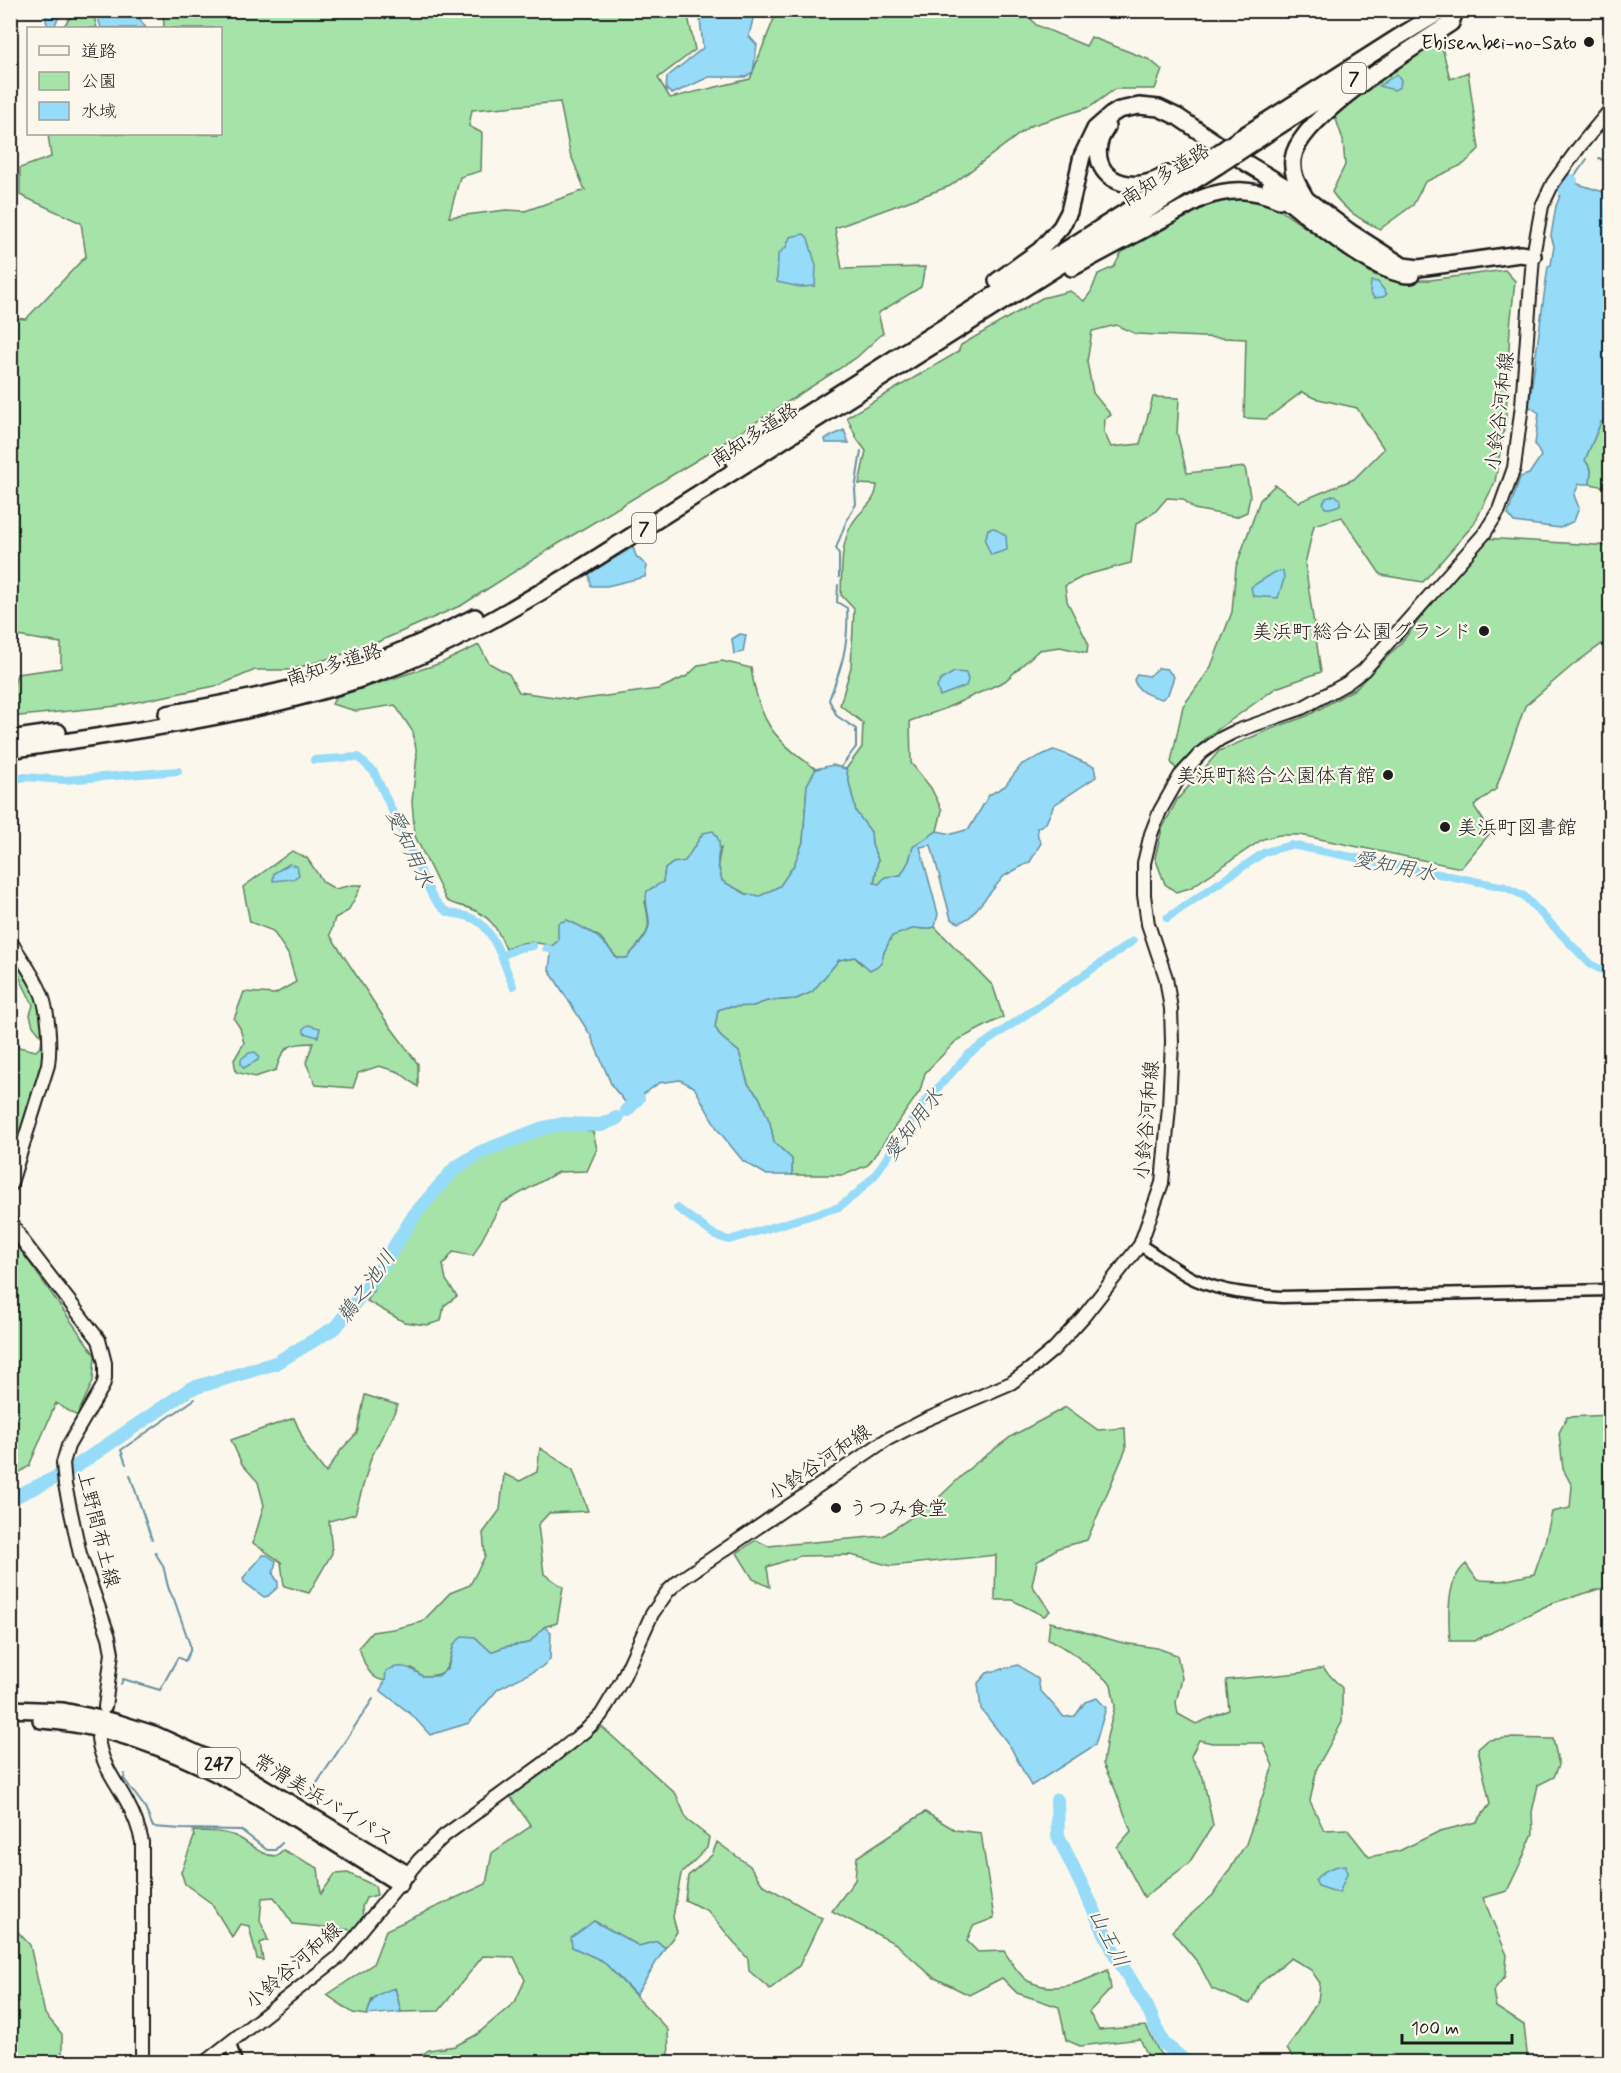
<svg xmlns="http://www.w3.org/2000/svg" width="1621" height="2073" font-family="Mynerve,'Klee One',sans-serif">
  <style>
    .green { fill: #a6e3a9; stroke: #618062; stroke-width: 1.5; fill-rule: evenodd }
    .water { fill: #96dbf8; stroke: #658fa0; stroke-width: 1.5 }
    .lines { fill: none; stroke-linecap: round; stroke-linejoin: round }
    .stream { stroke: #658fa0; stroke-width: 2 }
    .canal { stroke: #96dbf8; stroke-width: 8 }
    .river { stroke: #96dbf8; stroke-width: 14 }
    .minor-casing { stroke: #1c1c1c; stroke-width: 15 }
    .major-casing { stroke: #1c1c1c; stroke-width: 16 }
    .highway-casing { stroke: #1c1c1c; stroke-width: 20 }
    .minor { stroke: #fbf7ec; stroke-width: 10 }
    .major { stroke: #fbf7ec; stroke-width: 12 }
    .highway { stroke: #fbf7ec; stroke-width: 15 }
    .highway-bridge-casing { stroke: #1c1c1c; stroke-width: 20; stroke-linecap: butt }
    .highway-bridge { stroke: #fbf7ec; stroke-width: 15 }
    .poi-dot { fill: #1c1c1c; stroke: #fbf7ec; stroke-width: 2 }
    .labels { text-anchor: middle; stroke-width: 4.5; stroke-linejoin: round; paint-order: stroke }
    .shield { fill: #fbf7ec; stroke: #5f5e5a; stroke-width: 1.5 }
    .shield-label { font-size: 18px; font-weight: bold; fill: #1c1c1c }
    .poi-label { font-size: 20px; fill: #1c1c1c; stroke: #fbf7ec; text-anchor: end }
    .street-label { font-size: 20px; fill: #1c1c1c; stroke: #fbf7ec }
    .water-label { font-size: 21px; font-style: italic; fill: #41555e; stroke: #fbf7ec }
  </style>
  <rect width="100%" height="100%" fill="#fbf7ec"/>
  <filter id="ink" filterUnits="userSpaceOnUse"><feTurbulence type="fractalNoise" baseFrequency=".0167" numOctaves="2"/><feDisplacementMap in="SourceGraphic" scale="12" xChannelSelector="R" yChannelSelector="G"/><feConvolveMatrix kernelMatrix="1 2 1 2 8 2 1 2 1" color-interpolation-filters="sRGB"/></filter>
  <g filter="url(#ink)">
    <path class="green" d="M78,11h8l8,6 3,11h-35l8,-10z
      M163,11h524l8,39 -37,28 12,20 80,-19 27,-68h248l11,14 50,21 5,-9 59,23 12,10 -7,19h-40l-25,18 -60,19 -80,60 -115,42 7,41 83,-2 -4,20 -43,26 5,20 -27,25 -159,102 -139,84 -96,61 -98,43 -74,22h-35l-35,15 -103,21 -106,11v-22l6,-21 44,-6v-25l-50,-8v-317l15,1 60,-63 -5,-33 -61,-28v-27l31,-11 -3,-23h172v-106h-58l2,-2zM560,102l10,51 15,37 -60,21 -19,-1 -57,7 11,-40 21,-6 1,-38 -13,-7 3,-16z
      M1440,39l10,40 18,-7 11,77 -15,15 -39,18 -12,23 -33,24c-19,-9 -36,-19 -48,-37l13,-27 -2,-25 -8,-24 6,-12z
      M1233,197l17,1 24,8 100,69 29,5h27l75,-10 10,11 -5,46 -4,90 -11,65 -21,42 -51,58 -42,-7 -39,-58 -28,8 -9,39 16,108 -45,16 -70,50 -30,31 -5,-7 12,-56 27,-37 22,-57 4,-45 24,-67 15,-15 24,17 55,-23 30,-30 -27,-41 -43,-10 -12,-6 -36,27 -22,-1 2,-79 -110,-5 -20,-9 -24,6 -5,31 6,31 18,22 -6,4 -1,13 7,15 29,-3 13,-47 26,1 -2,35 10,40 58,-6 5,29 -3,16 -11,5 -42,-8 -11,-10 -16,-1 -12,14 -19,12 -5,39 -45,12 -21,11 2,15 21,42 -1,10 -27,-6 -21,3 -34,31 -61,28 -34,12 1,42 20,25 11,22 -5,21 -24,16 -4,14 -8,14 -16,3 -6,6h-5l4,-24 -6,-15 -1,-13 -15,-20 -10,-43 16,-22 1,-24 -23,-18 11,-38 3,-58 -13,-14c1,-23 -1,-50 11,-71 9,-16 23,-19 25,-39l-18,-1 7,-33 -9,-12 -10,-22 111,-65 3,-7 81,-47 28,-7 14,10 7,-9 7,-18 16,-7 8,-15 90,-49z
      M1610,420v68l-20,-4 1,-14 -6,-10 16,-38z
      M1484,538l126,8v92l-37,27 -48,41 -29,83 -22,17 17,26 -30,36 -161,-33h-21l-16,4 -73,49 -14,4 -11,-8 -10,-26 7,-29 15,-29 42,-49 52,-22 36,-13 48,-27 45,-45z
      M479,645l10,18 20,11 10,18 57,8 83,-11 28,-13 12,-11 23,-4 29,7c8,52 21,71 65,101l-9,16 -4,57 -9,23 -14,21 -20,10 -14,-2 -24,-13 -4,-18 3,-15 -36,14 -12,1 -8,6 -2,13 -18,20c8,32 2,31 -18,56h-10l-17,-21 -33,-17 -9,21 -6,5c-20,-5 -27,-6 -46,3 -9,-21 -15,-33 -37,-41 -9,-3 -16,-3 -23,-8l-31,-64 -3,-34 5,-47 -4,-23 -18,-27 -39,6 -24,-7 4,-7 105,-34z
      M292,851l15,7 16,24 12,7 18,-4h9l-14,26 -13,7 -5,17 54,83 34,46v23l-19,-15 -20,-6 -21,7 -5,15 -37,-3 -10,-22 7,-20c-24,1 -30,2 -37,27l-21,7 -19,-5 -2,-12 10,-17 -4,-15 -6,-9 10,-27 31,2 21,-12 -8,-28 -15,-23 -23,-9 -7,-35z
      M935,927l58,59 10,31 -47,24 -31,32 -5,18 -52,74 -24,10h-52v-16l-18,-17 -4,-19 -11,-26 -11,-13 -9,-32 -18,-15 -6,-10 3,-17 8,-3 27,-1 14,-5 29,-2 16,-7 27,-32 16,-3 6,7h20l3,-12 8,-16 23,-8 10,1z
      M21,965l17,28 8,41v26l-34,97 -2,-1v-111l26,6 5,-5 1,-9 -9,-11 -3,-11 3,-10 -19,-39z
      M565,1126l28,6 4,17 -10,22 -29,1 -57,32 -28,52 -20,-4 -10,13 3,15 11,16 -13,10 -3,15 -14,4 -23,-3 -37,-21 51,-85 41,-46 25,-15 58,-22z
      M10,1235l85,120 -2,26 -16,35 -21,-13 -27,63 -18,12z
      M365,1395l33,10 -27,53 -16,56 -26,7 3,32 -23,40 -25,-7 -3,-24 -28,-19 11,-38 -6,-23 -16,-18 -11,-24 63,-22 13,30 19,25 15,-23 16,-17z
      M1066,1407l32,23 27,-2 1,21 -39,91 -29,8 -21,14 -5,23 18,26 -6,5 -32,-16h-17l1,-45 -105,11 -40,-11 -51,1 -33,11 3,20 -17,-8 -16,-26 19,-13 12,6 115,-10 50,-33 39,-37 40,-30z
      M1610,1415v171l-58,17 -78,38h-24c-2,-24 -4,-61 16,-77l11,16 25,1 32,-7 11,-32 7,-30 18,-4 2,-22 -9,-17 -4,-36 8,-16z
      M540,1448l33,22 15,41 -39,2 -11,12 6,49 19,13 -6,36 -13,4 -15,16 -25,4 -13,5 -16,-15 -21,7c-7,24 -4,32 -32,32l-10,-8 -27,13c-17,-2 -22,-20 -26,-34l13,-15 21,-3 29,-7 28,-29 20,-8 15,-29 -2,-23 17,-23 4,-36 16,7 17,-9z
      M1050,1622l73,21 34,5 20,7 5,23 -6,24 2,12 18,10 33,-14 -3,-30 73,-7 24,-5 19,20v34l-25,46 -7,33 14,29 23,-1 22,28 30,-6 41,-20 37,-9 13,-18 -12,-55 10,-9 20,-2 45,1 6,26 -5,12 -16,8 -6,27 1,21 -12,29 -14,29 -24,7 24,57 -2,21 -12,15 3,16 28,18 4,37h-232l-9,-13 31,-48 2,-18 -9,-13 -20,-12 -32,26 -9,20 -38,-15 -13,-25 -27,-33 41,-36 33,-51 27,-78 -10,-23h-51l-13,-3 -8,16 12,21 10,48 -24,38 -45,34 -27,-50 14,-16 -16,-42 -12,-25 4,-27 8,-31 -4,-22 -41,-33 -22,-12z
      M602,1727l74,67 11,26 22,17 -2,11 -26,26 -8,43 4,15 -12,16 -8,-7 -18,5 -45,-25 -22,26 31,14 65,69 1,25 19,7h-277l18,-12 26,-4 21,-11 39,-33 10,-22 -11,-23 -31,-1 -44,55 -38,1 -6,-24 -23,11 -5,16 -14,-2 -26,-18 46,-31 13,-34 100,-46 6,-31 39,-27 -21,-30z
      M925,1812l30,18 26,3 13,85 -21,8 -6,15 11,11 26,-1c6,9 15,25 24,30 28,14 54,1 80,-11l3,19 -22,23 10,18 47,-4 13,26 10,10h-18l-11,-23 -60,7 -14,-6 -7,-33 -42,-14 -15,-15 -33,17 -36,-18 -37,-33 -64,-33 23,-31 2,-23z
      M193,1831c13,0 29,0 42,5 15,6 24,20 41,20l7,-6 35,18 3,26 14,-20 13,-1 27,13 2,9 -11,3 -4,9 1,13 -10,10 -60,-6 -19,-27 -12,1 -2,22 8,20 -8,3 3,17 -6,-1 -8,-33 -9,-2 -8,13 -21,-34 -26,-19 -4,-12 13,-35z
      M717,1842l33,24 12,18 60,34 -23,48 -29,23 -21,-18 -1,-12 -40,-48 -23,-11 3,-24 24,-21z
      M10,1923l20,22 15,69 17,20v28h-51z"/>
    <path class="water" d="M47,11h16l-7,11 -1,5 -6,1 -3,-7z
      M96,11h44l-1,7 7,10h-45z
      M694,11h59l1,3 -5,22 8,9 -4,27 -8,5h-36l-37,17 -6,-5 1,-12 36,-29 -3,-30z
      M1397,74l4,6 -1,7 -6,3 -15,-4z
      M1575,183l35,11v226l-9,2 -16,38 6,10 -1,14h-11l-5,11 5,13 -5,13 -14,7 -46,-6 -6,-8 12,-37 9,-3 12,-18 -6,-12 4,-31 -10,-7 19,-140 3,-1 3,-19 -3,-10 5,-30 7,-18 4,2z
      M804,234l4,4 8,28 -1,20 -15,1 -23,-5 1,-28 8,-7 4,-10z
      M1371,281l7,1 9,12 -4,3 -9,1 -4,-6z
      M844,430l5,13h-23l-1,-4z
      M1335,495l5,4v6l-9,3h-6l-2,-5 3,-5z
      M994,528l12,8 1,14 -16,5 -6,-14 3,-12z
      M633,547l3,9 11,10 -2,11 -38,9h-16l-2,-13z
      M1283,571l1,8 -6,19 -25,-2 -2,-9 24,-15z
      M740,634l6,1 -3,17 -9,2 -2,-15z
      M1159,668l8,1 7,8 -6,17 -6,5c-13,-4 -24,-6 -28,-19l3,-6 12,2z
      M954,672l12,1 2,7 -2,6 -26,10 -3,-9 4,-7z
      M1053,750c15,3 26,12 41,16l2,11 -42,28 -8,18 -9,5 1,9 3,6 -11,19 -26,14 -34,41 -11,6 -8,-4 -20,-74 -11,2 18,67 -3,13 -10,2 -10,-1 -23,8 -8,16 -3,12 -11,6 -15,-13 -16,3 -27,32 -16,7 -29,2 -14,5 -27,1 -8,3 -3,17 6,10 18,15 9,32 11,13 11,26 4,19 18,17v16h-25l-24,-14 -25,-31 -24,-43 -14,-7 -21,3 -21,15 -12,5 -14,-17 -21,-50 -42,-66 3,-24 6,-5v-18l9,-3c26,12 32,16 50,38h10c9,-11 24,-23 22,-38 -1,-12 -5,-18 -2,-29l16,-9 2,-13 8,-6 12,-2 18,-28 10,-2c12,14 3,19 5,34 1,5 3,11 4,16l24,13 14,2 20,-10 14,-21 9,-23 4,-57 9,-16 17,-4 13,4 10,43 15,20 1,13 6,15 -4,23 5,1 6,-7 16,-2 8,-14 4,-14 24,-16 15,3 17,-5 20,-34 16,-9 17,-22z
      M289,864l8,2 2,9 -6,4 -20,2 1,-8z
      M308,1025l12,3 -2,9 -14,-4v-5z
      M255,1052l4,4 -1,4 -14,8 -3,-4v-5l8,-6z
      M263,1555h4l9,6 -3,13 5,8v5l-10,9 -4,1 -20,-15 -1,-4z
      M544,1627l7,5 -1,27 -6,7 -46,23 -29,34 -39,12 -18,-20 -32,-25 5,-9 1,-10c14,-8 24,-4 36,5h16l10,-8 6,-24 9,-8 12,1 16,15 13,-5 25,-4z
      M1018,1665l20,14 2,11 24,27 11,-1 10,-14 12,-4 9,10 -11,37 -64,41 -21,-40 -29,-37 -3,-26 9,-10z
      M1346,1865l1,9 -8,19 -21,-7 -3,-6c7,-9 19,-14 31,-15z
      M594,1921l45,25 18,-5 8,7 -29,47 -33,-34 -31,-14 -1,-9z
      M395,1988l6,24 -34,3c6,-20 9,-21 28,-27z"/>
    <g class="lines">
      <path class="stream" d="M1599,158l11,6
        M1571,181l16,-22
        M839,577v-23l-3,-6 10,-26 10,-18 -1,-14 6,-39
        M838,585l-1,17 10,6c2,36 -5,58 -18,92l8,16 19,13v18l-15,20
        M126,1464l-5,-14 74,-51
        M130,1475l22,65
        M121,1684l2,-5 37,11 18,-33 7,4 5,-10v-6l-16,-46c-8,-10 -7,-21 -11,-33 -2,-5 -6,-9 -8,-14
        M125,1774l-1,5 20,27 9,21 28,2 60,1 26,20h8l7,-7
        M317,1783l56,-84"/>
      <path class="canal" d="M314,760l44,-3 16,15 58,124c19,27 22,12 44,24 18,10 29,47 37,66
        M11,781l13,-4 40,3 114,-9
        M1167,918l98,-66 26,-7 214,42 19,9 66,68 20,10
        M546,948l6,2
        M501,956l18,-8 14,-2
        M677,1208l39,28 13,4 110,-33 16,-12 20,-20 47,-70 47,-51 164,-113"/>
      <path class="river" d="M1565,189l6,-8
        M627,1110l11,-12
        M69,1471l121,-82 86,-26 60,-36 41,-53 38,-60 40,-46 26,-16 62,-24 20,-4 38,1 16,-7
        M10,1499l47,-22
        M1057,1800l1,36 58,120 31,51 16,36 23,19"/>
      <defs>
        <path id="minor" d="M1140,1245c18,11 36,26 56,35 27,12 56,15 86,17l328,-7
          M230,2044l6,18"/>
        <path id="major" d="M10,941c10,15 20,29 28,45 11,20 13,57 10,79l-38,121
          M10,1220l12,20 77,100 6,23v15l-2,8 -35,60 -5,17 2,22 15,69 29,83 3,16 -7,54
          M98,1738c3,26 17,42 29,64 7,13 12,26 15,40v220
          M205,2062l135,-106 79,-96 25,-24 99,-72 42,-33 16,-16 21,-35 30,-66 16,-23 12,-11 206,-140 39,-20 86,-37 18,-13 24,-20 31,-34 56,-71 22,-62 7,-76 3,-65 -1,-33 -5,-31 -18,-54 -4,-29v-32l7,-29 9,-23 20,-35 21,-23 19,-14 14,-7 68,-24 45,-25 17,-13 120,-136 15,-24 15,-42 8,-63 11,-149 9,-50 11,-23 27,-37 30,-36"/>
        <path id="highway" d="M1107,127c-16,23 -10,52 21,57 15,2 27,-3 40,-10
          M1240,138l157,-100 46,-28
          M1248,146l113,-73
          M1270,187c31,23 103,89 141,88
          M1305,197c-7,-12 -14,-23 -12,-38 5,-42 122,-112 158,-136l3,-9
          M1072,268l130,-70c27,-10 50,-10 77,2
          M997,281l43,-31 21,-23 8,-15 13,-56 13,-27 16,-14 8,-5 20,-4 20,2 19,9 68,46 60,36 44,33 53,34 16,2 101,-14 13,2
          M734,460l475,-301
          M167,714c45,-8 90,-16 134,-28 61,-17 118,-41 174,-69
          M10,739l48,-7
          M10,750c124,-19 250,-35 368,-77 67,-24 129,-61 190,-97l651,-411
          M10,1709l53,2 52,11 41,13 84,38 167,101
          M41,1720c133,9 248,96 359,164"/>
      </defs>
      <use href="#minor" class="minor-casing"/>
      <use href="#major" class="major-casing"/>
      <use href="#highway" class="highway-casing"/>
      <use href="#minor" class="minor"/>
      <use href="#major" class="major"/>
      <use href="#highway" class="highway"/>
      <defs>
        <path id="highway-bridge" d="M1209,159l31,-21
          M1219,165l29,-19"/>
      </defs>
      <use href="#highway-bridge" class="highway-bridge-casing"/>
      <use href="#highway-bridge" class="highway-bridge"/>
    </g>
  </g>
  <g class="poi-dot">
    <circle cx="1589" cy="42" r="6"/>
    <circle cx="1484" cy="631" r="6"/>
    <circle cx="1388" cy="775" r="6"/>
    <circle cx="1445" cy="827" r="6"/>
    <circle cx="836" cy="1508" r="6"/>
  </g>
  <g class="labels">
    <g class="shield">
      <rect x="1342" y="63" width="24" height="30" rx="4.5"/>
      <rect x="632" y="513" width="24" height="30" rx="4.5"/>
      <rect x="198" y="1748" width="42" height="30" rx="4.5"/>
    </g>
    <g class="shield-label">
      <text x="1354" y="84">7</text>
      <text x="644" y="534">7</text>
      <text x="219" y="1769">247</text>
    </g>
    <g class="poi-label">
      <text x="1577" y="49">Ebisenbei-no-Sato</text>
      <text x="1472" y="638">美浜町総合公園グランド</text>
      <text x="1376" y="782">美浜町総合公園体育館</text>
      <text x="1457" y="834" text-anchor="start">美浜町図書館</text>
      <text x="848" y="1515" text-anchor="start">うつみ食堂</text>
    </g>
    <g class="street-label">
      <text transform="translate(1165 174) rotate(-32)" y="7">南知多道路</text>
      <text transform="translate(1499 411) rotate(-83)" y="7">小鈴谷河和線</text>
      <text transform="translate(754 434) rotate(-33)" y="7">南知多道路</text>
      <text transform="translate(334 664) rotate(-18)" y="7">南知多道路</text>
      <text transform="translate(1146 1120) rotate(-85)" y="7">小鈴谷河和線</text>
      <text transform="translate(819 1462) rotate(-34)" y="7">小鈴谷河和線</text>
      <text transform="translate(99 1529) rotate(76)" y="7">上野間布土線</text>
      <text transform="translate(324 1799) rotate(31)" y="7">常滑美浜バイパス</text>
      <text transform="translate(293 1965) rotate(-41)" y="7">小鈴谷河和線</text>
    </g>
    <g class="water-label">
      <text transform="translate(410 848) rotate(65)" y="7">愛知用水</text>
      <text transform="translate(1395 866) rotate(11)" y="7">愛知用水</text>
      <text transform="translate(913 1124) rotate(-53)" y="7">愛知用水</text>
      <text transform="translate(366 1286) rotate(-54)" y="7">鵜之池川</text>
      <text transform="translate(1109 1938) rotate(63)" y="7">山王川</text>
    </g>
  </g>
  <rect width="1621" height="2073" fill="none" stroke="#fbf7ec" stroke-width="36"/>
  <rect x="18" y="18" width="1585" height="2037" fill="none" stroke="#1c1c1c" stroke-width="2" filter="url(#ink)"/>
  <rect x="27" y="27" width="195" height="108" fill="#fbf7ec" stroke="#a29f99" stroke-width="1.5"/>
  <rect x="39" y="46" width="30" height="9" fill="#fbf7ec" stroke="#a29f99" stroke-width="1.5"/>
  <text x="81" y="57" font-size="18" fill="#1c1c1c">道路</text>
  <rect x="39" y="72" width="30" height="18" fill="#a6e3a9" stroke="#a29f99" stroke-width="1.5"/>
  <text x="81" y="87" font-size="18" fill="#1c1c1c">公園</text>
  <rect x="39" y="102" width="30" height="18" fill="#96dbf8" stroke="#a29f99" stroke-width="1.5"/>
  <text x="81" y="117" font-size="18" fill="#1c1c1c">水域</text>
  <path d="M1402 2034v9h110v-9" fill="none" stroke="#1c1c1c" stroke-width="3"/>
  <text x="1411" y="2034" font-size="18" fill="#1c1c1c" stroke="#fbf7ec" stroke-width="4.5" paint-order="stroke">100 m</text>
</svg>
